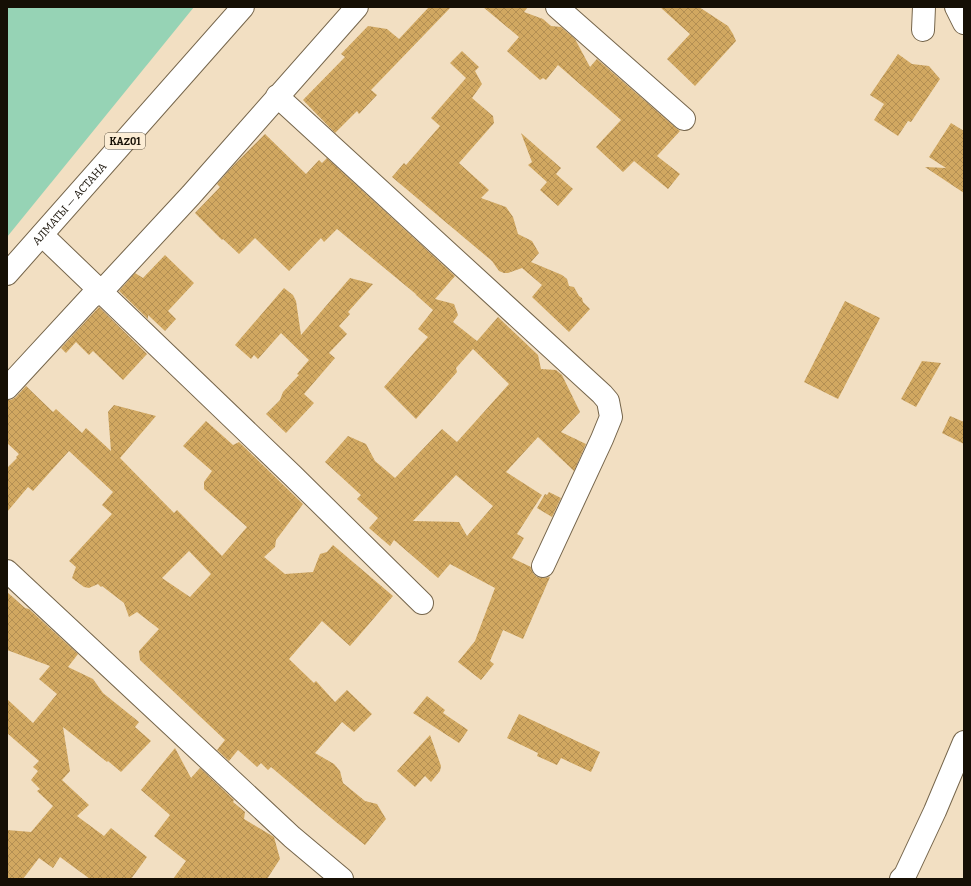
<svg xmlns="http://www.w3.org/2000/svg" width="971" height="886" font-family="Bitter,serif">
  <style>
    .green { fill: #96d3b5 }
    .building { fill: url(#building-cross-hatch); fill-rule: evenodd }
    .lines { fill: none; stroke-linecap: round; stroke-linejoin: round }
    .street-casing { stroke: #75654b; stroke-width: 24 }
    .highway-casing { stroke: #75654b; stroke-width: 24 }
    .street { stroke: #fff; stroke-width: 22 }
    .highway { stroke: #fff; stroke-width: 22 }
    .labels { text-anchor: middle; stroke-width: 3; stroke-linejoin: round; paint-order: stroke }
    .shield { fill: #fcedd5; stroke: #5a5243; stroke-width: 1 }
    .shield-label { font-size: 10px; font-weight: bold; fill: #150f05 }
    .street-label { font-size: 11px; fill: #150f05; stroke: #fcedd5 }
  </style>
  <defs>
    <pattern id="building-cross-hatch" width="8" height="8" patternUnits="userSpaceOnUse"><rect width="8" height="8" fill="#d1a861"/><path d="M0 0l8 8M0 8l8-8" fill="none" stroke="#b38f53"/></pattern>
  </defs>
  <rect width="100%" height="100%" fill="#f2dfc2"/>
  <path class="green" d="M7,7h187l-187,230z"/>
  <path class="building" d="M429,7h22l-80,83 6,5 -18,19 -2,-3 -22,22 -32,-33 42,-43 -4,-3 27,-28 19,3 12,10z
    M483,7h45l-4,5 19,7 8,7 10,1 14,12 15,28 7,-8 79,69 4,3 -23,25 23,18 -12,15 -34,-28 -11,11 -27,-25 25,-27 -63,-55 -12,15 -3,-2 -3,2 -33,-29 12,-14z
    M660,7h39l29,19 5,8 3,7 -41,45 -28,-27 23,-25z
    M462,51l17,16 -4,4 7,13 -10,14 21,18 1,7 -35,40 30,27 -8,8 25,9 7,10 5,17 14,7 7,12 -8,9 31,13 5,4 2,7 5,1 5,9 3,2 1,4 7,7 -21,23 -37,-35 10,-12 -20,-17 -14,5h-4l-5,-2 -7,-10 -100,-84 12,-14 2,2 34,-39 -9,-8 35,-40 -16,-15z
    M898,54l14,10 17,2 11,13 -29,43 -3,-1 -10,15 -24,-16 10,-16 -14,-9z
    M951,123l13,8v62l-39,-26 21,1 -17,-11z
    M521,133l40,35 -5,6 17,15 -15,17 -18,-16 7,-8 -19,-17 4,-3z
    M265,134l41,40 13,-14 3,3 5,-5 128,118 -20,23 19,5 4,11 -5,7 24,19 21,-24 40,38 3,14 15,1 6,5 18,37 -19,20 25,12 -12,27 -36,-34 -32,35 36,23 -25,39 7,4 -12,20 19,9 2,6 4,4 7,1 6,-1 -27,62 -20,-9 -13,31 4,3 -13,16 -23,-18 17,-21 20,-53 -45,-24 -12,14 -44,-38 -4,6 -21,-18 9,-10 -21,-19 4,-4 -36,-33 23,-26 18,8 9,17 20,17 47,-49 15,13 52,-58 -36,-35 -17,19 1,4 -41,47 -32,-32 44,-50 -10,-8 15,-19 -18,-16 2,1 -80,-66 -13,13 -3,-4 -32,33 -34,-33 -16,16 -16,-15 -1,1 -27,-27 25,-26 -3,-3 16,-18zM456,475l37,31 -26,30 -8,-14 -46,-1z
    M165,255l29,28 -26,28 8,8 -11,12 -17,-16v4l-29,-28 16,-18 8,5z
    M350,278l23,6 -25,28 2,2 -11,12 8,8 -18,19 6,5 -31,36 10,9 -28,30 -20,-19 14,-14 3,-8 16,-17 -2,-1 12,-14 -28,-27 -23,26 -4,-4 -3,4 -16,-14 49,-57 9,7 3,6 5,34z
    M845,301l35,17 -42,81 -34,-17z
    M99,307l48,47 -24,26 -30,-29 -4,4 -13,-13 -10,11 -5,-5z
    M922,361l19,2 -25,44 -15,-8z
    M26,386l27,26 3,-3 26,24 4,-5 25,23 -3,-39 6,-7 42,11 -36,42 54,55 3,-3 45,46 25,-29 -43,-38v-7l8,-11 -29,-25 23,-25 27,24 6,-3 64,62 -27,36 -1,7 -11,10 21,17 28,-2 7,-18 7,-2 6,-7 60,51 -43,50 -28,-25 -33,38 25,24 2,-2 19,21 12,-12 25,24 -18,18 -12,-10 -27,31 19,11 6,7 3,12 22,18 12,3 9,15 -21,26 -29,-23 -65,-55 -3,3 -7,-7 -4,4 -19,-17 -9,11 -12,-11 8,-10 -85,-80 -1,-9 20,-22 -22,-17 -8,5 -5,-14 -22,-17 -1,1 -3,-3 -9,4 -5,-1 -12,-9 4,-11 -7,-6 43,-47 -10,-9 11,-13 -44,-41 -36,40 -5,-4 -21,25v-44l10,-10 -1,-1 3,-3 -12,-11v-43h4l5,-3zM189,551l22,23 -21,23 -28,-19z
    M950,416l14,6v22l-22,-11z
    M549,492l12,6 -9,19 -15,-9 8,-14 2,1z
    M7,592l18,16 4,1 49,45 -10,13 25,12 10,14 36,29 -4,5 16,14 -30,31 -13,-11 -1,1 -44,-35 7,44 -8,9 27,25 -12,11 27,20 7,-8 36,29 -16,22h-41l-30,-22 -7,11 -14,-10 -16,21h-16v-49l24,2 22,-26 -16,-15 3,-2 -9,-9 7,-9 -5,-4 6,-6 -32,-28v-34l26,24 24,-29 -18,-15 11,-13 -43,-16z
    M427,696l18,14 -2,3 25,17 -9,13 -46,-30z
    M519,714l81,38 -9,20 -30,-14 -4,7 -20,-9 1,-3 -31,-15z
    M430,735l11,31 -1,5 -9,11 -6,-6 -10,11 -18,-16z
    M175,748l16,30 9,-10 34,32 -1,2 12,10 -1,7 30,18 6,22 -13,20h-94l13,-18 -32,-25 16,-21 -29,-25z"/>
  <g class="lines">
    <defs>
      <path id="street" d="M557,7l127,112
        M956,7l8,16
        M923,30l1,-23
        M277,96l325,298 6,7 3,16 -9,22 -59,127
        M42,235l250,240 130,128
        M7,388l84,-91 11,-6 89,-96 166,-188
        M7,571l285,266 50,42
        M901,879l4,-4 30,-64 29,-69"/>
      <g id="highway">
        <path id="s1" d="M7,274l236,-267"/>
      </g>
    </defs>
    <use href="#street" class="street-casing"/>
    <use href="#highway" class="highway-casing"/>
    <use href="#street" class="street"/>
    <use href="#highway" class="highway"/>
  </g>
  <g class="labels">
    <rect class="shield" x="105" y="133" width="40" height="16" rx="3"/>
    <g class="shield-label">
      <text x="125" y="145">KАZ01</text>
    </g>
    <g class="street-label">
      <text dy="4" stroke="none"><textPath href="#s1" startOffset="94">АЛМАТЫ — АСТАНА</textPath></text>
    </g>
  </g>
  <rect width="971" height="886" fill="none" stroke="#150f05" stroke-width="16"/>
</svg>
